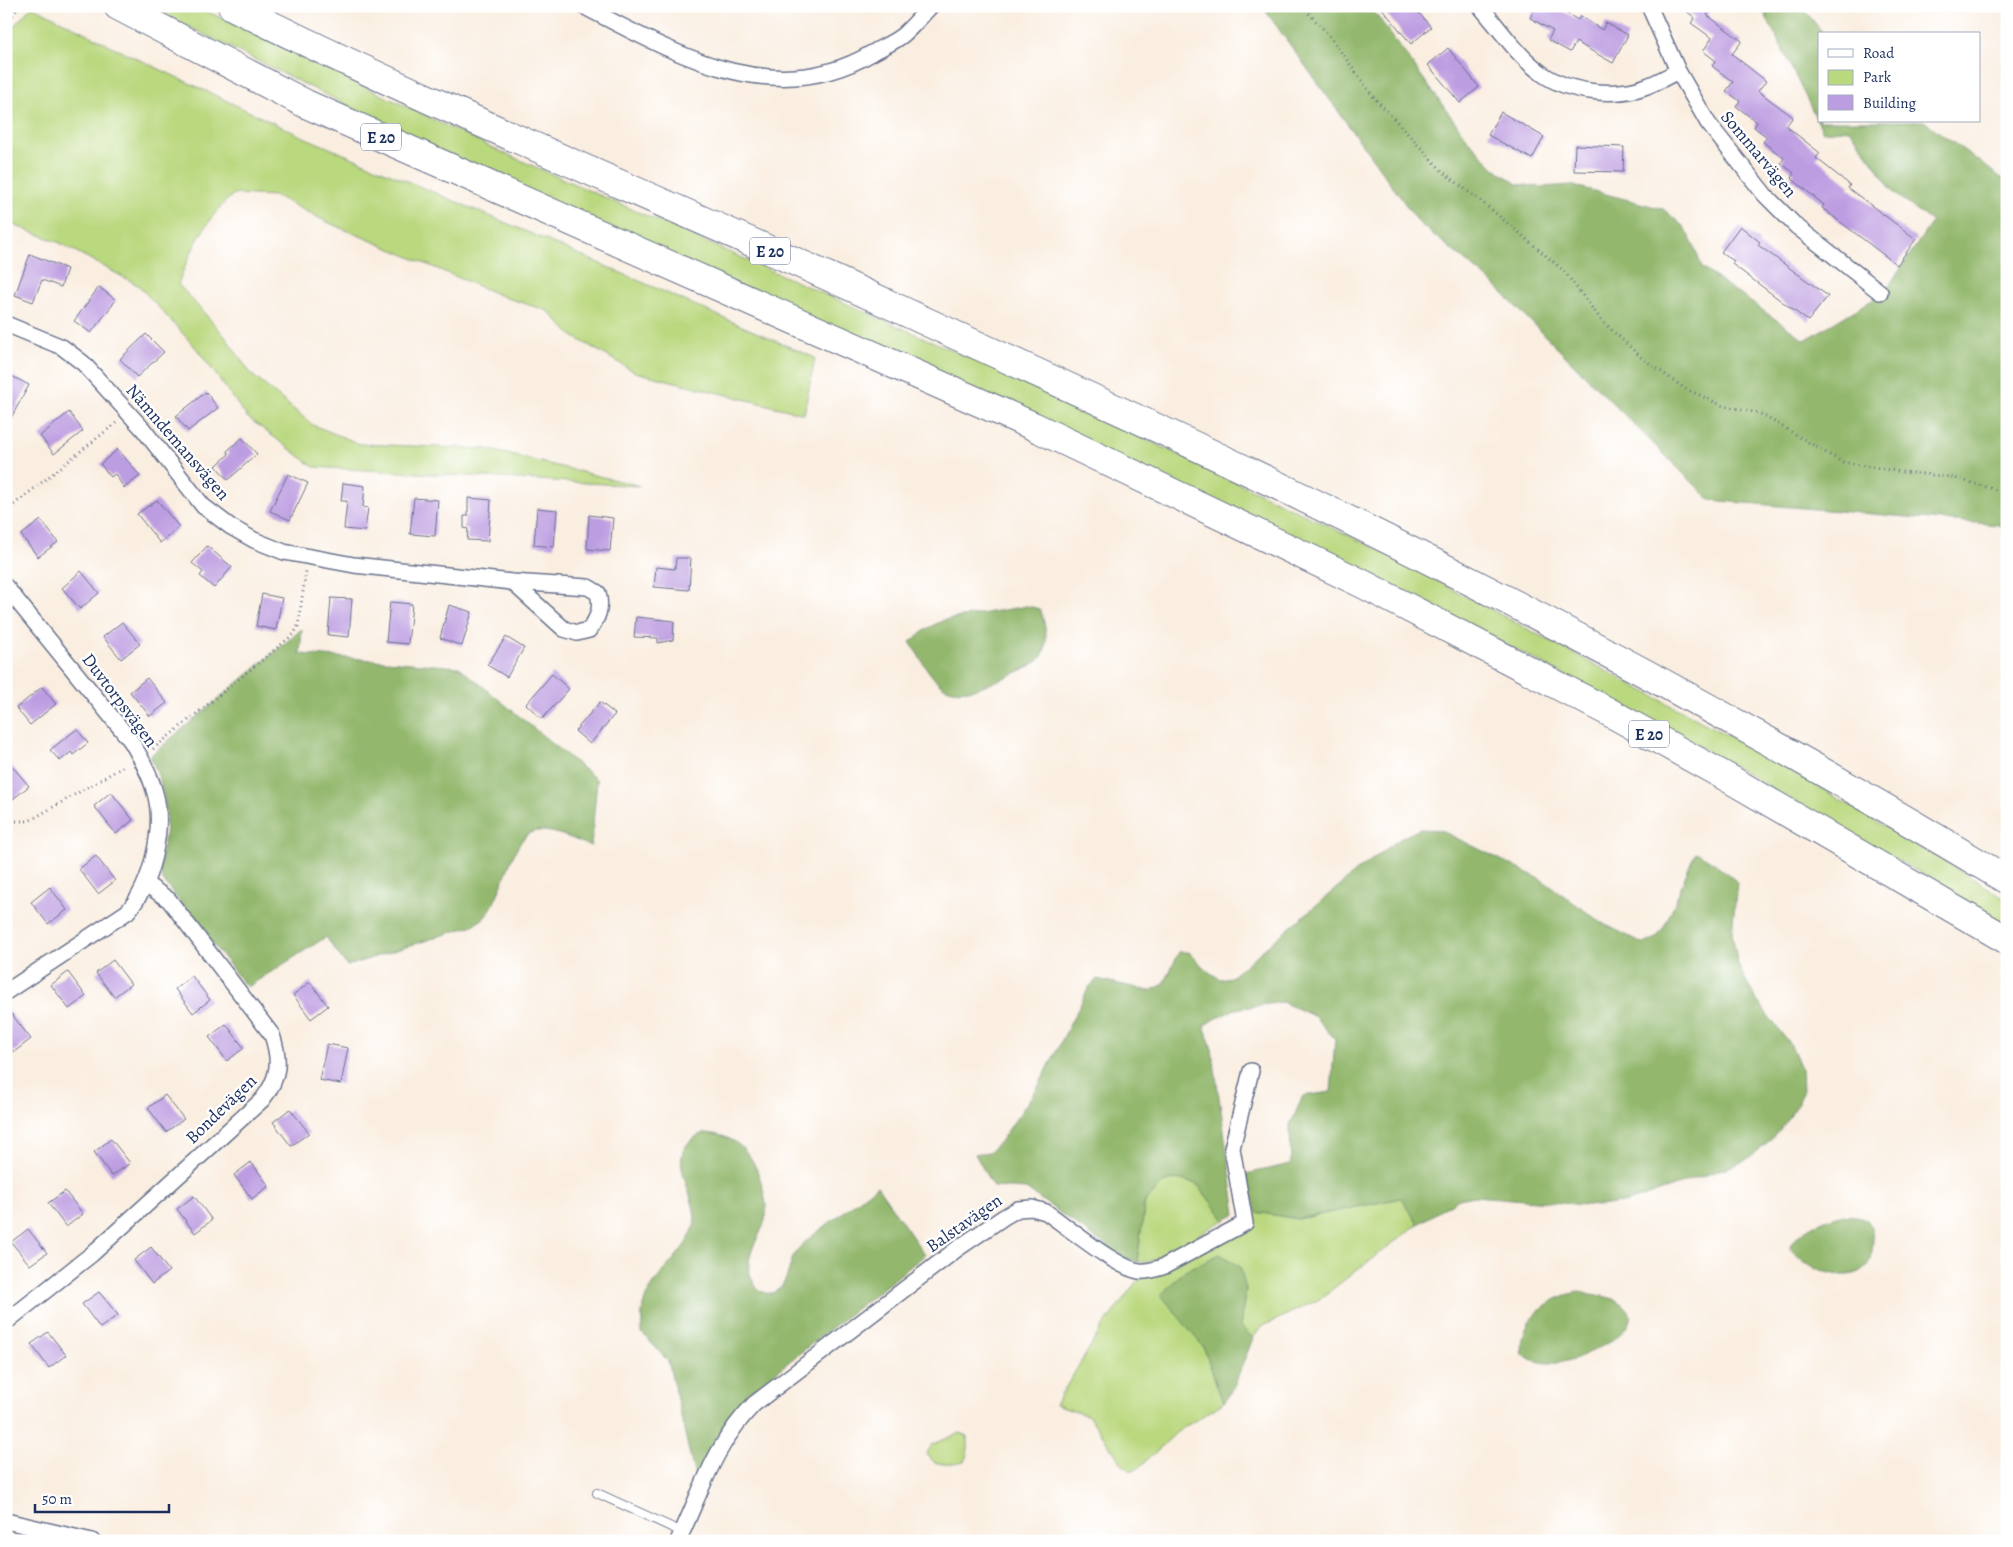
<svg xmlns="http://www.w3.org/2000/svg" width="2013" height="1547" font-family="Alegreya,serif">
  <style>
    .green { fill: #bad87e; stroke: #6a846e }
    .forest { fill: #93b86d; stroke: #577466 }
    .building { fill: #bd9de1 }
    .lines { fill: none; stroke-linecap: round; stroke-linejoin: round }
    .lane-casing { stroke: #69728c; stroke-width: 10 }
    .street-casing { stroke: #69728c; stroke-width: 18 }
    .highway-casing { stroke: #69728c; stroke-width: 30 }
    .path { stroke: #69728c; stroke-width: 3; stroke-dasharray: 1 4; stroke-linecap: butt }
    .lane { stroke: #fff; stroke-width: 8 }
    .street { stroke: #fff; stroke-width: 15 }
    .highway { stroke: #fff; stroke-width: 28 }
    .labels { text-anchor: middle; stroke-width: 4.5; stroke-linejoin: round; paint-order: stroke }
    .shield { fill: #fff; stroke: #5f6d8e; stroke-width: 1 }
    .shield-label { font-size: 16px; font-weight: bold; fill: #1b2f5e }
    .street-label { font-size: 18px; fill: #1b2f5e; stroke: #fff }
  </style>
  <rect width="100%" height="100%" fill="#fff"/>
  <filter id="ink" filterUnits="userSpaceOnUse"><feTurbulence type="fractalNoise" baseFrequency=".02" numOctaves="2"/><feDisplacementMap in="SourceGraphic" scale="10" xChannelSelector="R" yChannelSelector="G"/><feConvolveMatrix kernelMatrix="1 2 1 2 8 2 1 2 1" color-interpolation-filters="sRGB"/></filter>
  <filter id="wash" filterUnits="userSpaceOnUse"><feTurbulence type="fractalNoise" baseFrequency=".0096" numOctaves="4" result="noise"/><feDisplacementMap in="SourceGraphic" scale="20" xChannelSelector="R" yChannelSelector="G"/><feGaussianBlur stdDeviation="1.12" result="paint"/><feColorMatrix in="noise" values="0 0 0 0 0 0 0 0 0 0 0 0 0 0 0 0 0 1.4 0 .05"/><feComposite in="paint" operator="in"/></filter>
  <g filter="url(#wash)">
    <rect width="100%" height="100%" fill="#faeee0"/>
    <path class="green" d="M32,6l85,43 182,86 240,102 276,121 -11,56 -169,-42 -64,-37 -23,-24 -44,-14 -177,-75 -51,-26 -42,-2c-27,22 -44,58 -56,90l46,51 27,39 62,51 47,19 126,5 154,37 -326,-19 -67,-50 -50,-68 -59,-64 -78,-42 -54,-21v-187z
      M147,6h49l301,144 541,238 341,162 389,207 239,142v27l-61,-38 -270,-155 -325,-169 -940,-427z
      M1177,1179l20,5 28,36c-26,11 -61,46 -88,42l8,-61 20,-19z
      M1401,1198l17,26 -100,76 -57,27 -8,11 -13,-11 6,-38 -61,33 19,26 19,55 -46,29 -41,38h-7l-6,-5 -34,-49 -34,-11 46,-76 35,-47 112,-56 8,-14 42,7z
      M960,1433l6,2c4,10 2,17 -2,27 -13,3 -30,5 -38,-8l7,-10z"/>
    <path class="forest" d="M1262,6h108l99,135 25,27 23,16 25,3 29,-2 92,24 21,18 11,21 7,20 103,72 79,-47 48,-71 -38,-29 -44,-64 -27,3 -62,-126h40l23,28h-5v87h105l83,61v352l-7,-9 -290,-25 -221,-220 -70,-57z
      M1027,606l13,3c5,14 11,39 -1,51 -8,8 -60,29 -71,30 -5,1 -14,1 -19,-1 -17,-5 -29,-33 -39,-47l18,-14 16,-8z
      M302,629l-2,25 159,13 138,113 -6,66c-17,-6 -41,-19 -59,-14 -20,6 -31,70 -48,86 -4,3 -9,6 -13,8l-124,40 -21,-29 -77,49 -4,-1 -83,-106c-6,-17 4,-36 4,-54 1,-25 -6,-47 -16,-69z
      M1420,829l20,1 102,50 60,43 40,20c3,0 8,-1 11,-3 15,-9 32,-69 43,-88l20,12 21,18 -5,51 6,32 17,33 36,48 11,24 1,23 -15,27 -20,23 -25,19 -115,40 -29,4 -124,-10 -16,3 -41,25 -17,-26 -103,21 -42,-7 -10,-38 45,-10 -1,-39 13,-29 28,-4 4,-53 -21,-23 -32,-14 -47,7 -31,16 8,24 24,165 -11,6 -28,-36 -20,-5 -12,3 -20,19 -8,61 -13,-4 -98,-69 -33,-2 -18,-33 14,-2 11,-10 38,-55 51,-100 8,-8 53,12 14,-7 15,-32h10l17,18 14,9 11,-2 127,-107 43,-32z
      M703,1133c36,1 52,23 60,56 2,9 4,18 3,27 -3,16 -15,29 -17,46 -2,14 10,39 27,29 11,-6 13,-24 17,-34 4,-8 11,-14 18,-20 22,-17 44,-34 66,-51l48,69 -171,134 -28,32 -31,56 -27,-116 -26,-28c0,-9 -1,-19 1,-27 6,-28 47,-56 51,-81 6,-32 -37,-71 9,-92z
      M1840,1215c8,1 21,0 27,5 9,9 7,40 -2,48 -18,18 -65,-2 -75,-21 5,-15 35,-28 50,-32z
      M1220,1254l20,13 6,22 -6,37 13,12 -21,53 -9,12 -19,-55 -43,-53 23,-24z
      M1579,1292c14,3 42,4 50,19 11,24 -56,51 -73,52 -11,1 -23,-2 -33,-8 -6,-34 25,-58 56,-63z"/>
    <g id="blocks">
      <path class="building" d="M1380,6h33l18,21 -20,17z
        M1536,6h18l24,14 2,-4 22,14 4,-7 22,12 -15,28 -37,-21 -6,10 -22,-12 5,-9 -23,-13z
        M1680,6h34l-7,9 35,26 -10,13 34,27 -8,10 35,26 -7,9 34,27 -4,5 34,27 -2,3 68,51 -19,26 -75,-57 2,-3 -33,-27 3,-5 -13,-10 3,-5 -21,-16 4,-5 -13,-10 3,-5 -21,-16 4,-5 -14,-10 7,-9 -21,-16 4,-5 -13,-10 9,-13 -21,-15 4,-5z
        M1448,48l31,39 -19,16 -32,-38z
        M1501,112l43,25 -12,22 -44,-24z
        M1575,145l49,2 -1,25 -49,-1z
        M1740,226l20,16 -2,3 70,51 -20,25 -76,-57 2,-3 -13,-9z
        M30,254l37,15 -6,18 -19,-7 -9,22 -18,-7z
        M99,287l17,13 -25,33 -17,-12z
        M146,334l18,18 -27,25 -17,-18z
        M6,373l23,12 -23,42z
        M206,392l12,16 -30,23 -12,-15z
        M69,412l14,19 -29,23 -14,-18z
        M242,438l15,16 -29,26 -12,-14 13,-12 -2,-3z
        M118,449l22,27 -16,12 -9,-14 -4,3 -11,-13z
        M288,474l20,9 -18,37 -20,-9z
        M343,483l22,3 -2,21 5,1 -3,23 -21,-2 3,-28h-6z
        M414,498l24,2 -3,36 -25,-2z
        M468,498l23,2 -3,41 -21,-1 1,-11 -4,-1v-12h4z
        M157,500l22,27 -19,16 -23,-29z
        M537,508l20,2 -3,37 -20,-2z
        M589,515l24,3 -3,33 -23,-2z
        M41,520l17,22 -20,15 -17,-22z
        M207,546l25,21 -18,21 -14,-12 3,-4 -11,-9z
        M676,558h15l-2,32 -35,-3 2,-20 19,2z
        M81,571l18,22 -19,16 -18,-21z
        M262,594l20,4 -6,32 -20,-4z
        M331,598l21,1 -3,38 -21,-2z
        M390,602l22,2 -4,40 -22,-2z
        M449,605l23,7 -10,34 -22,-8z
        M636,617l38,4 -1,19 -15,3v-5l-24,-1z
        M122,622l18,22 -19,15 -18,-22z
        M506,637l18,11 -17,29 -20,-12z
        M552,674l17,15 -27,30 -16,-15z
        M147,678l20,25 -17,13 -20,-24z
        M42,687l14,17 -26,21 -14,-17z
        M600,702l15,12 -25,30 -15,-13z
        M77,729l11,14 -15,12 -2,-3 -11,9 -10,-11z
        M6,759l23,27 -16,13 -7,-9z
        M111,792l22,28 -17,14 -22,-28z
        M96,856l19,25 -17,13 -19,-25z
        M50,887l17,23 -19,14 -17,-22z
        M113,960l18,24 -17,13 -18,-24z
        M68,972l18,24 -17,13 -18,-24z
        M192,976l18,24 -17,13 -18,-24z
        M310,982l18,24 -17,13 -18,-24z
        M6,1007l25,32 -17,13 -8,-10z
        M226,1024l18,24 -17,13 -18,-24z
        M327,1044l21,4 -7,36 -22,-4z
        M165,1095l19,24 -18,13 -18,-24z
        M290,1109l19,24 -18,13 -18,-24z
        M111,1139l19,24 -18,13 -18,-24z
        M251,1162l18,24 -17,13 -18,-24z
        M65,1191l18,23 -17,13 -18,-24z
        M194,1196l18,24 -17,13 -18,-24z
        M28,1229l19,24 -17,12 -19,-23z
        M151,1247l18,24 -17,13 -18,-24z
        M99,1292l19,23 -18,13 -18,-24z
        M48,1332l18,23 -17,13 -18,-24z"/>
    </g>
  </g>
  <g filter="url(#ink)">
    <use href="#blocks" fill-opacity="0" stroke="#69728c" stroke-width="1"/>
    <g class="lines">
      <defs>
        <path id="lane" d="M597,1493l85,39"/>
        <path id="street" d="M583,6c89,46 190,106 289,47 10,-6 23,-11 32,-19 10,-9 18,-19 27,-28
          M1480,6c19,22 37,49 60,66 27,21 76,26 107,14 11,-4 21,-10 31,-15
          M1649,6l29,65 30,52 57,72 31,31 84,66
          M6,324l56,23 21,16 60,66 60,77 28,21 23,13 30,12 70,13 158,17 76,5 10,6c4,15 0,25 -9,37l-12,3 -13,-4 -52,-47
          M6,587l125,154c10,17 19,33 24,52 10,35 -4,94 -28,119l-121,80
          M6,1322l86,-68 170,-154c17,-21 19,-39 10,-65l-103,-135 -23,-16
          M6,1521l86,20
          M678,1541c24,-51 36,-96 76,-137l203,-155 47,-32 14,-8 14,-1 14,4c22,15 69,55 93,59 9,1 18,-2 26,-5l80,-43 -13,-75 19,-77"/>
        <path id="highway" d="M118,6l188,98 727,322 328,157 246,128 121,67 279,162
          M232,6c214,107 436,196 652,296 124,58 248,113 370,172 257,123 509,259 753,406"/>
      </defs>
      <use href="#lane" class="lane-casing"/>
      <use href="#street" class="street-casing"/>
      <use href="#highway" class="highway-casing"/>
      <path class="path" d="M1302,6l26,28 44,61 71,77 49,38 72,61 38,50 40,37 42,30 39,18 36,7 83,49 60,10 49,5 56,16
        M6,23l14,-17
        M6,511l110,-88
        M153,749l141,-115 4,-8 8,-55
        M6,821h23l97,-56"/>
      <use href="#lane" class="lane"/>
      <use href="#street" class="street"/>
      <use href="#highway" class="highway"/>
    </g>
  </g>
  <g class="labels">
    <g class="shield">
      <rect x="361" y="123.5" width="40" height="27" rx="4"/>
      <rect x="750" y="237.5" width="40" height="27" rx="4"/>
      <rect x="1629" y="720.5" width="40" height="27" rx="4"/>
    </g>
    <g class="shield-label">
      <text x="381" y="143">E 20</text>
      <text x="770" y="257">E 20</text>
      <text x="1649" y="740">E 20</text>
    </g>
    <g class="street-label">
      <text transform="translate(1759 154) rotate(50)" y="6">Sommarvägen</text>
      <text transform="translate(178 442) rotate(49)" y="6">Nämndemansvägen</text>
      <text transform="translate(120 700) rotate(53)" y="6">Duvtorpsvägen</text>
      <text transform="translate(221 1109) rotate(-44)" y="6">Bondevägen</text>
      <text transform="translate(964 1223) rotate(-35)" y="6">Balstavägen</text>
    </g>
  </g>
  <rect width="2013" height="1547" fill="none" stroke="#fff" stroke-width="25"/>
  <rect x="1818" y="32" width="162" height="90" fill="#ffffff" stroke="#a4acbf"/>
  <rect x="1828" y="49" width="25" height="8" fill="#ffffff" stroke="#a4acbf"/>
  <text x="1863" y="58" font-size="15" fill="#1b2f5e">Road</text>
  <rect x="1828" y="70" width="25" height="15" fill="#bad87e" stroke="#a4acbf"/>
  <text x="1863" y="82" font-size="15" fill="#1b2f5e">Park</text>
  <rect x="1828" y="95" width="25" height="15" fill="#bd9de1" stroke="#a4acbf"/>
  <text x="1863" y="108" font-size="15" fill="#1b2f5e">Building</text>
  <path d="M35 1504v8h134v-8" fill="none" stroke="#1b2f5e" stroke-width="2.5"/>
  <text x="42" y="1504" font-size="15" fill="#1b2f5e" stroke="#ffffff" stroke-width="4" paint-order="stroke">50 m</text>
</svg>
